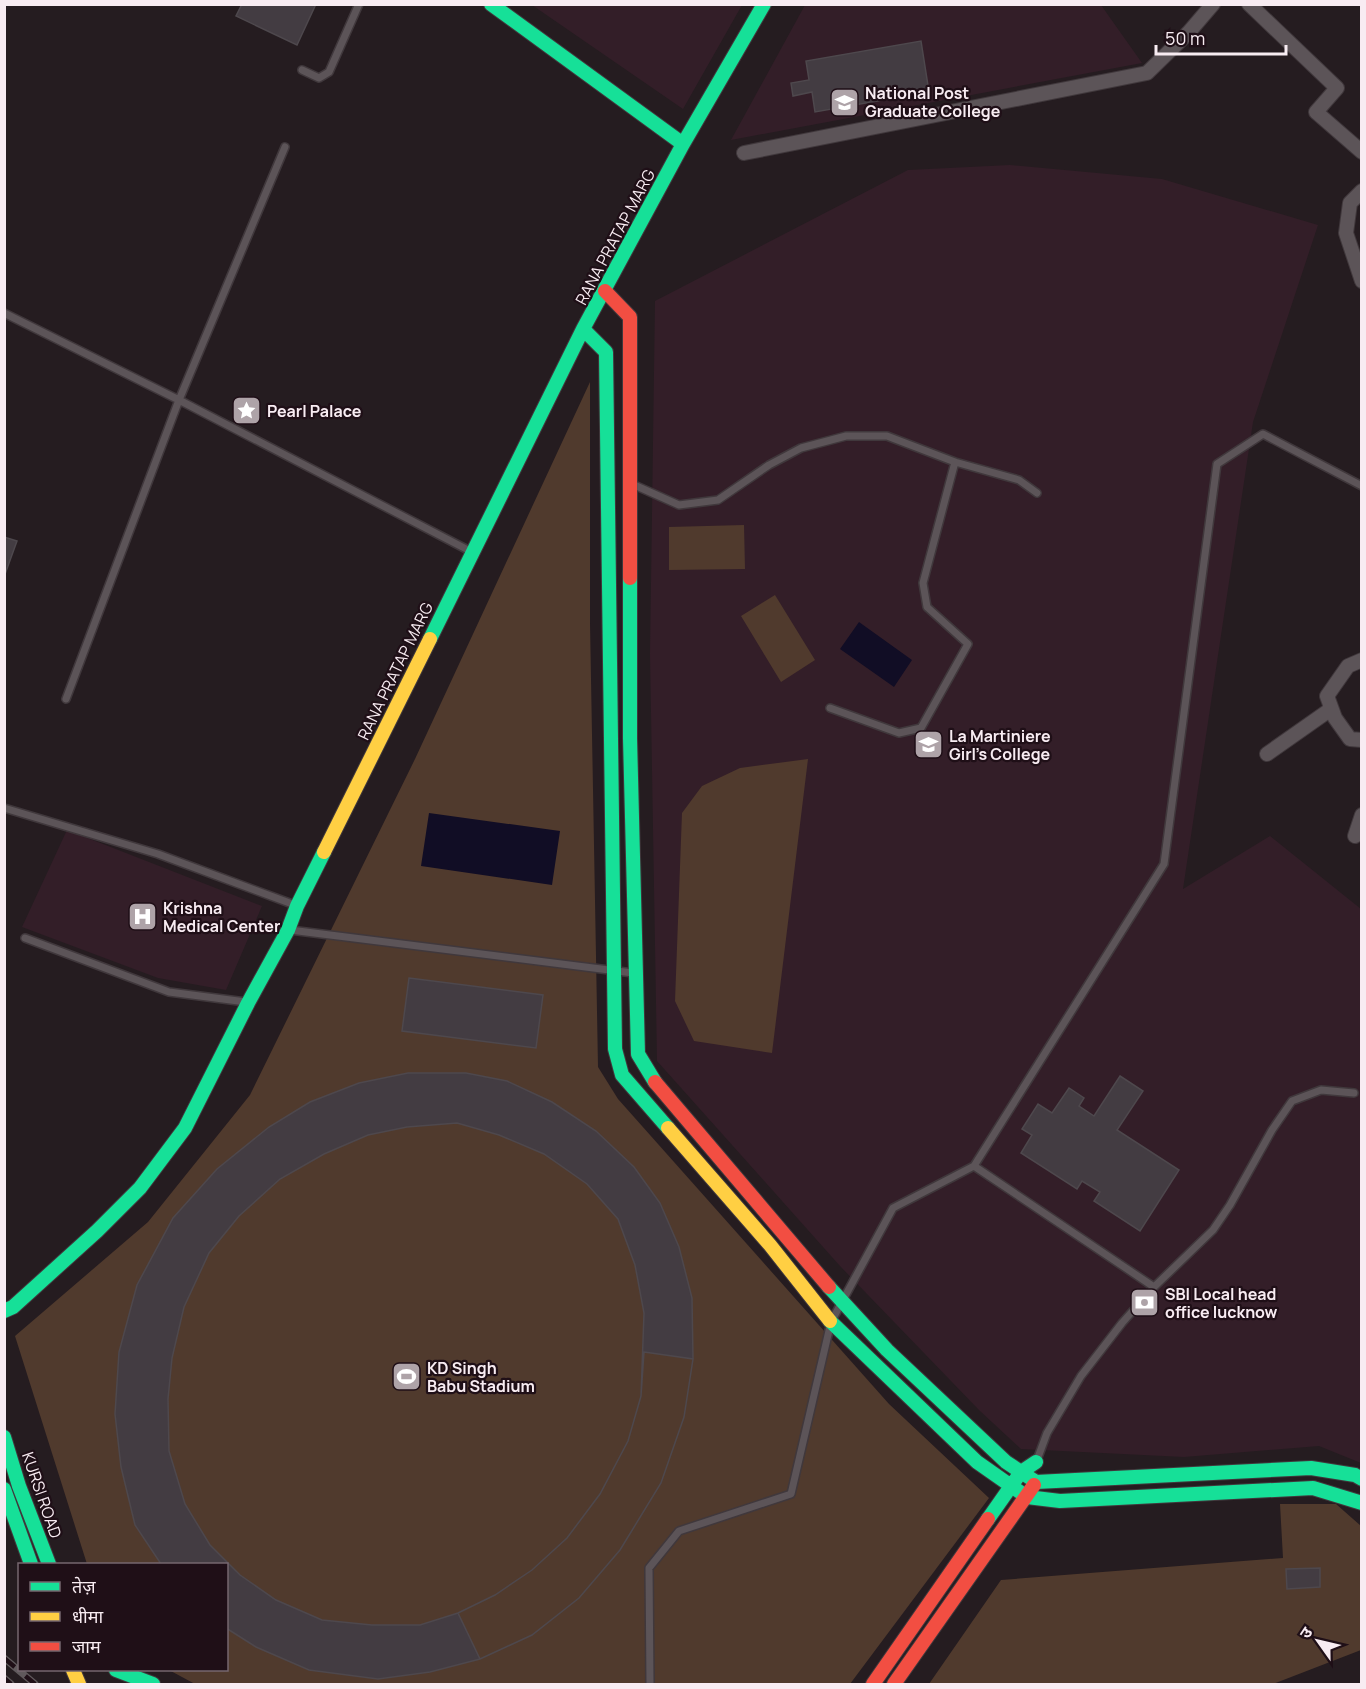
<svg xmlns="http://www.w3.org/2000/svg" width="1366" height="1689" font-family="Manrope,'Noto Sans Devanagari',sans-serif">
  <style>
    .built { fill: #331e28 }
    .green { fill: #503a2d }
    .water { fill: #110d25 }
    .building { fill: #433c42; stroke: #4e484d; stroke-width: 1.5; fill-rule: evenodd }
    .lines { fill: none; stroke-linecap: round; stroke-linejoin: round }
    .lane-casing { stroke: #40383c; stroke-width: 10 }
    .street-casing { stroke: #40383c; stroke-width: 16 }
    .fast-casing { stroke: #40383c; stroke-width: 16 }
    .slow-casing { stroke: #40383c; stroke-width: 16 }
    .jam-casing { stroke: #40383c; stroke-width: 16 }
    .lane { stroke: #5c5458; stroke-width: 7 }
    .street { stroke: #5c5458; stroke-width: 14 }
    .fast { stroke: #16e098; stroke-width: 14 }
    .slow { stroke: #ffcf43; stroke-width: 14 }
    .jam { stroke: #f24e42; stroke-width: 14 }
    .rail-casing { stroke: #60595c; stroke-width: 7 }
    .rail { stroke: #1f0f17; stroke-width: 4.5; stroke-dasharray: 14; stroke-linecap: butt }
    .labels { text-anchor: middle; stroke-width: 4.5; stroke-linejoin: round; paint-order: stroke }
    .poi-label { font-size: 16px; font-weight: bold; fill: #f8ecf2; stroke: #1f0f17; text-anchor: start }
    .street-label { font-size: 16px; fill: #f8ecf2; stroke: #1f0f17 }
  </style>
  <rect width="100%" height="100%" fill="#251c20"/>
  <path class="built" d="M532,5h210l-59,104z
    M805,5h296l41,58 -411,77z
    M1010,165l152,14 156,46 -65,197 -70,467 87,-53 91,73v554l-42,-17 -135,11 -163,-8 -42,-39 -139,-144 -183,-205 -7,-407 5,-353 253,-131z
    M67,830l195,76 -36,84 -68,-12 -136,-51z"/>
  <path class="green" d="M590,382v241l8,444 20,32 271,305 100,94 -139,186h-655l-26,-14h57v-106h-139l-72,-228 133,-114 102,-127 165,-336z
    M744,525l1,44 -76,1v-43z
    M775,595l40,65 -34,22 -40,-66z
    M808,759l-36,294 -78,-12 -19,-40 7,-188 20,-27 38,-18z
    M1280,1504h56l25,22v124l-88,34h-344l72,-104 282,-22z"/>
  <path class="water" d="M859,622l53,38 -18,27 -54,-38z
    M429,813l131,18 -8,54 -131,-19z"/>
  <path class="building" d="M242,4h74l-19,41 -61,-29z
    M921,41l8,51 -114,20 -3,-20 -19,4 -2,-13 18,-3 -3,-19z
    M4,537l13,4 -13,36z
    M409,978l134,17 -7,53 -134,-17z
    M408,1073h58l41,8 45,21 44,29 38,36 26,36 19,44 13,51 1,61 -9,58 -23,66 -41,67 -41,48 -47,37 -52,24 -50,13 -52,7 -69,-9 -53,-23 -30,-19v-64h-65l-26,-39 -14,-58 -6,-53 4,-62 18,-67 36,-67 44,-49 52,-42 41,-25 49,-19zM457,1123l42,12 45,19 43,30 31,35 17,46 9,48 -3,83 -13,45 -28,53 -33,44 -35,32 -37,25 -37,18 -38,12h-48l-50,-5 -46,-20 -36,-25 -30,-30 -25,-41 -16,-53 -1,-52 4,-41 12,-51 25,-54 30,-37 41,-37 44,-25 44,-19 39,-8z
    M1120,1076l23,15 -26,39 62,40 -39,61 -46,-30 6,-9 -18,-11 -5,8 -56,-36 11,-18 -10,-6 16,-25 14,9 17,-25 15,10 -5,8 15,10z
    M644,1352l49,7 -9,58 -23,66 -41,67 -41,48 -47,37 -52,24 -22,-46 37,-18 37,-25 35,-32 33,-44 28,-53 13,-45z
    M1320,1568v19l-33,2 -1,-20z"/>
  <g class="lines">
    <defs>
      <path id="lane" d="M302,70l17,8 10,-6 30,-68
        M4,313l175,87 291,151
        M632,484l47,21 39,-5 51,-35 32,-17 45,-12h41l68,26 64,18 18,13
        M66,699l113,-299 106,-253
        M830,708l69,25 22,-5 47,-84 -41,-37 -4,-24 32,-121
        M4,808l154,46 137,51
        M290,930l343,43
        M25,938l144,54 77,10
        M974,1166l180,121
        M1037,1460l10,-27 34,-57 41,-53 32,-36 59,-57 17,-25 42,-75 20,-29 29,-11 33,3
        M650,1684l-1,-116 30,-37 112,-37 40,-172 62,-114 81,-42 190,-302 53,-400 46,-30 99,52"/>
      <path id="street" d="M1249,4l88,84 -21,24 46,40
        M744,153l403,-80 42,-41 24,-28
        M1362,191l-12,12 -4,30 16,48
        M1362,660l-14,6 -21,30 8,22 15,21 12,1
        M1267,754l64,-45
        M1355,836l7,-21"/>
      <path id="fast" d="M491,4l192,140
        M583,329l23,23 9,697 7,26 46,53
        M630,578v160l8,316 17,28
        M430,639l153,-310 100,-185 81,-140
        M829,1287l58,63 119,112 30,20 275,-14 44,7 7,4
        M4,1311l9,-4 84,-76 43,-43 45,-60 63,-125 40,-73 9,-24 27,-54
        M830,1321l147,141 50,35 33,4 253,-13 49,15
        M4,1437l15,49 30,78
        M4,1489l27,75
        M988,1519l33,-47 15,-10
        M116,1670l37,14"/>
      <path id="slow" d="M324,852l106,-213
        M668,1128l102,117 60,76
        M73,1670l6,14"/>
      <path id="jam" d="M605,291l25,26v261
        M655,1082l174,205
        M873,1684l115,-165
        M894,1684l140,-199"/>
    </defs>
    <use href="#lane" class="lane-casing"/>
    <use href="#street" class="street-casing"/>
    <use href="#fast" class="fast-casing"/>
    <use href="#slow" class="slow-casing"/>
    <use href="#jam" class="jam-casing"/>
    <use href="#lane" class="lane"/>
    <use href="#street" class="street"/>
    <use href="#fast" class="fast"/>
    <use href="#slow" class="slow"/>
    <use href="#jam" class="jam"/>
    <defs>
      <path id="rail" d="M4,1658l31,26
        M4,1678l7,6"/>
    </defs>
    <use href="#rail" class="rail-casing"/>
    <use href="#rail" class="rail"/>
  </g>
  <defs>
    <symbol id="university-square" viewBox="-11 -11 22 22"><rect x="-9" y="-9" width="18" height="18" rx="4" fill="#aea3a8" stroke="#1f0f17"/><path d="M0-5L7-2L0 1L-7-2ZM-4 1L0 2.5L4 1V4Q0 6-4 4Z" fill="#fff"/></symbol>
    <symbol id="sight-square" viewBox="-11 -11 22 22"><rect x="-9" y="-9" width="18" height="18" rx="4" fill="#aea3a8" stroke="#1f0f17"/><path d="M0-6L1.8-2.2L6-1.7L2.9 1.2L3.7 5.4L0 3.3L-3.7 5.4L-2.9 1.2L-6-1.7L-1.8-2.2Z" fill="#fff"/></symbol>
    <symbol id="school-square" viewBox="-11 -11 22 22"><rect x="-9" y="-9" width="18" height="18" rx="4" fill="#aea3a8" stroke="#1f0f17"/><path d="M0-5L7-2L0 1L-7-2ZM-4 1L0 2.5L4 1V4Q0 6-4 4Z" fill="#fff"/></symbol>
    <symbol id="hospital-square" viewBox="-11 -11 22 22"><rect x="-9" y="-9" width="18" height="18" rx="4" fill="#aea3a8" stroke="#1f0f17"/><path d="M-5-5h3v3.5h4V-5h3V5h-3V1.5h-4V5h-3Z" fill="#fff"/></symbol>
    <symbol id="bank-square" viewBox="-11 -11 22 22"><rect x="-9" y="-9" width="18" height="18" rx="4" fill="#aea3a8" stroke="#1f0f17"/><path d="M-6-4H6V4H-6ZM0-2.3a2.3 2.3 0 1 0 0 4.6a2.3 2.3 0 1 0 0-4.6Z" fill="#fff"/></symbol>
    <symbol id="stadium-square" viewBox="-11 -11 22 22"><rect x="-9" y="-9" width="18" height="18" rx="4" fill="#aea3a8" stroke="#1f0f17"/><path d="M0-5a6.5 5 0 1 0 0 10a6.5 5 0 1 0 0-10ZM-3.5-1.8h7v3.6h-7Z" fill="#fff"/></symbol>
  </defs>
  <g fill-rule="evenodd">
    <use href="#university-square" x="828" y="86" width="33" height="33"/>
    <use href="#sight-square" x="230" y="394" width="33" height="33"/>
    <use href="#school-square" x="912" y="728" width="33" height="33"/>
    <use href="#hospital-square" x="126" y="900" width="33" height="33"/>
    <use href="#bank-square" x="1128" y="1286" width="33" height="33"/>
    <use href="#stadium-square" x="390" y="1360" width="33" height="33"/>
  </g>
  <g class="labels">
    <g class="poi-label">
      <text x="865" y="99">National Post<tspan x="865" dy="18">Graduate College</tspan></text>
      <text x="267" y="417">Pearl Palace</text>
      <text x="949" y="742">La Martiniere<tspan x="949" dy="18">Girl's College</tspan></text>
      <text x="163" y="914">Krishna<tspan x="163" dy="18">Medical Center</tspan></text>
      <text x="1165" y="1300">SBI Local head<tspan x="1165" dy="18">office lucknow</tspan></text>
      <text x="427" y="1374">KD Singh<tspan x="427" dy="18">Babu Stadium</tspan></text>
    </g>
    <g class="street-label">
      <text transform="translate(615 237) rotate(-62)" y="6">RANA PRATAP MARG</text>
      <text transform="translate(395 671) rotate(-64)" y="6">RANA PRATAP MARG</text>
      <text transform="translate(42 1495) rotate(71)" y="6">KURSI ROAD</text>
    </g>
  </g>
  <rect width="1366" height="1689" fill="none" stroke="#f8ecf2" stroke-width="12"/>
  <rect x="18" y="1563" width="210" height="108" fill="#1f0f17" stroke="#76676f" stroke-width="1.5"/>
  <rect x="30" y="1582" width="30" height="9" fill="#16e098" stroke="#76676f" stroke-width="1.5"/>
  <text x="72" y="1593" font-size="18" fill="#f8ecf2">तेज़</text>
  <rect x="30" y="1612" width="30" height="9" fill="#ffcf43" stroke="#76676f" stroke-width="1.5"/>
  <text x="72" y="1623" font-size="18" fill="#f8ecf2">धीमा</text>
  <rect x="30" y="1642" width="30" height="9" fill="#f24e42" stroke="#76676f" stroke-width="1.5"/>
  <text x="72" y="1653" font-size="18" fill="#f8ecf2">जाम</text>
  <g transform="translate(1318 1641) rotate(304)" stroke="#1f0f17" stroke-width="4.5" paint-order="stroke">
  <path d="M0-4.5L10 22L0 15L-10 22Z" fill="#f8ecf2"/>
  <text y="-9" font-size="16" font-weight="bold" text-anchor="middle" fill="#f8ecf2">उ</text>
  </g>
  <path d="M1156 45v9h130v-9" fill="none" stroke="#f8ecf2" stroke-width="3"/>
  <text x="1165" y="45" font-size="18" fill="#f8ecf2" stroke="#1f0f17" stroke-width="4.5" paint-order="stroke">50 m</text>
</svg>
